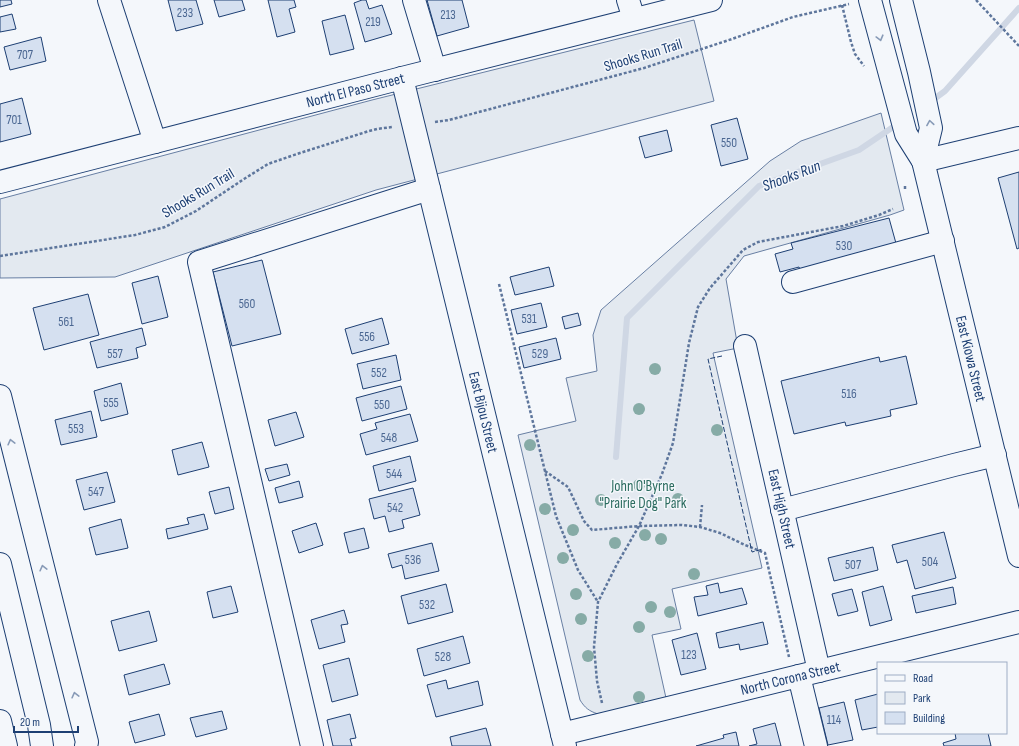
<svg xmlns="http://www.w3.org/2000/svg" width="1019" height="746" font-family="'Sofia Sans Condensed',sans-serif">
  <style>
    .green { fill: #e3e9f0; stroke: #687fa3 }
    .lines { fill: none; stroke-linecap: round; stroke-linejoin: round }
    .stream { stroke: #cfd7e4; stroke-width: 6 }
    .building { fill: #d5e0f0; stroke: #1d3f73 }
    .minor-casing { stroke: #1d3f73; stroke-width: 24 }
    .major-casing { stroke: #1d3f73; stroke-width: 24 }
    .path { stroke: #5e769c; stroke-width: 2.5; stroke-dasharray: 3 2; stroke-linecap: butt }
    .minor { stroke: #f4f7fb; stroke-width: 22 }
    .major { stroke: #f4f7fb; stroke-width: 22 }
    .fence { stroke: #1d3f73; stroke-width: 1; stroke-dasharray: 5 2; stroke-linecap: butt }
    .tree { fill: #86aba6 }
    .oneway { stroke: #889bb7 }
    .labels { text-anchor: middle; stroke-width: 3; stroke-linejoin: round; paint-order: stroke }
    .number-label { font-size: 13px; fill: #4b6792 }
    .street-label { font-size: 15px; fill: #1d3f73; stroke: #f4f7fb }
    .park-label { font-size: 15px; fill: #2c6c60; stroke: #f4f7fb }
    .water-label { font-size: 16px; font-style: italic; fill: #1d3f73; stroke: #f4f7fb }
  </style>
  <rect width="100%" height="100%" fill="#f4f7fb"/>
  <path class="green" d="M694,20l20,81 -338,89 -261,87 -115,1v-79l372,-99z
    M881,113l23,97 -14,5 -146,41 -18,23 12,69 -25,5 49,215 -90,21 9,40 -29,6 14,63 -68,16c-9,-3 -13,-6 -18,-14l-62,-265 58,-14 -10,-43 31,-7 -4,-36 8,-25 169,-149 31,-20z"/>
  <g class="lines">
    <path class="stream" d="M930,102l15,-11 74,-83
      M616,457l11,-139 132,-132 100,-36 40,-27"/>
  </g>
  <path class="building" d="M0,0h11l1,4 -12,3z
    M168,0h28l7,24 -27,7z
    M214,0h28l3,10 -26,7z
    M268,0h26l2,7 -7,2 6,23 -18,5z
    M362,0h4l3,9 13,-4 10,29 -27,8 -11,-39z
    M427,0h35l7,27 -32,9z
    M12,14l4,15 -16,3v-15z
    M345,15l9,34 -24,6 -8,-34z
    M41,37l5,24 -36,9 -6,-23z
    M22,98l9,36 -31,8v-38z
    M737,118l11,41 -27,7 -10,-41z
    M667,130l5,21 -27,7 -6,-21z
    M1019,172v76l-2,1 -19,-71z
    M889,218l8,29 -96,25 -2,-5 -19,5 -5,-18 18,-5 -2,-6z
    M262,260l19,74 -49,12 -19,-74z
    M549,267l5,19 -39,9 -5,-18z
    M158,276l10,41 -26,7 -10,-41z
    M88,294l11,41 -55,15 -11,-42z
    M541,303l6,24 -30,7 -6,-24z
    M578,313l3,12 -16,4 -3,-12z
    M382,318l7,26 -37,10 -7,-25z
    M142,328l4,17 -10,3 2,10 -41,10 -7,-26z
    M556,338l5,21 -37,9 -5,-21z
    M396,355l5,25 -38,9 -6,-25z
    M906,356l11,48 -27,6 1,6 -45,10 -1,-4 -51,12 -13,-53 98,-24 1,5z
    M121,383l7,31 -27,7 -7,-30z
    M401,386l6,23 -45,12 -6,-23z
    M91,411l6,26 -36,8 -6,-25z
    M296,412l8,25 -29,9 -7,-26z
    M410,414l8,27 -52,14 -6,-21 17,-5 -2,-6z
    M202,442l7,25 -31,8 -6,-25z
    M410,456l6,25 -37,10 -6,-25z
    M287,464l3,11 -21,6 -4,-12z
    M107,472l8,30 -31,8 -8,-30z
    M299,481l4,16 -24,6 -4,-15z
    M229,487l5,22 -19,5 -6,-22z
    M413,488l7,27 -18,5 2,8 -15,4 -4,-16 -11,3 -5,-20z
    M204,514l4,15 -40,10 -2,-10 23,-5 -2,-6z
    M121,519l7,29 -32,7 -7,-27z
    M316,523l7,22 -24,8 -7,-22z
    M364,528l5,20 -20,5 -5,-20z
    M944,532l12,46 -41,11 -8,-29 -10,3 -5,-18z
    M432,543l7,28 -34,8 -3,-14 -10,3 -4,-14z
    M873,547l5,23 -44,11 -6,-23z
    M718,583l2,10 22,-5 5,16 -49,12 -4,-19 14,-2 -2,-9z
    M446,584l7,28 -45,12 -7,-28z
    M231,586l7,26 -25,6 -6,-26z
    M883,586l9,34 -22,6 -8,-34z
    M953,587l3,17 -40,9 -4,-17z
    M852,589l6,22 -20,5 -6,-22z
    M344,610l4,14 -7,1 4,17 -26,7 -8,-29z
    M149,611l8,30 -38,10 -8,-30z
    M763,622l5,22 -28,6 -1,-6 -20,4 -3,-15z
    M697,633l9,36 -25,6 -9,-35z
    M463,636l7,27 -46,13 -7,-27z
    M349,658l9,37 -26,7 -9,-37z
    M164,664l6,20 -41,11 -5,-20z
    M446,680l2,9 30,-8 5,24 -47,12 -9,-32z
    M878,694v33l-16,3 -7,-30z
    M844,702l9,38 -25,5 -9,-37z
    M222,711l5,18 -31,8 -6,-19z
    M159,714l6,21 -30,8 -6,-21z
    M350,714l6,24 -6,1 2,7h-19l-6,-26z
    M775,723l6,23h-32l8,-2 -4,-15z
    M486,728l5,18h-39l-2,-9z
    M736,732l3,14h-43l28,-8 -1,-3z
    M955,733h33l3,13h-47l-1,-3 13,-4z"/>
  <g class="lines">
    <defs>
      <g id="minor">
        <path d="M109,0l46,142"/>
        <path d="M414,0l21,70"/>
        <path d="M628,0l6,19"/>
        <path id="s1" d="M870,0l36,134 17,27 96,395"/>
        <path d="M901,0l18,72 12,56 -8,33"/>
        <path id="s2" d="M402,78l163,668"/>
        <path d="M923,161l96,-23"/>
        <path id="s3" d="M0,182l402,-104 309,-78"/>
        <path d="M793,282l150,-41"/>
        <path id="s4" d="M745,346l74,325"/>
        <path d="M0,396l87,346 -1,4"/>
        <path d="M782,510l172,-45 41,-10"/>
        <path d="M799,676l17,70"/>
        <path d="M0,721l6,25"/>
        <path id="s5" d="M562,734l457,-112"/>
        <path d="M312,746l-113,-484 230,-73"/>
      </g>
      <path id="major" d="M0,564l39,161 3,21"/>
    </defs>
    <use href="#minor" class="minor-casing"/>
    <use href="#major" class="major-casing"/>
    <path class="path" d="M976,0l43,46
      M842,5l9,37 4,12 9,12
      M435,122l14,-2 195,-52 88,-29 61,-22 56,-13
      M905,189v-5
      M0,256l135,-21 30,-8 31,-16 48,-32 24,-15 32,-11 69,-22 8,-2 15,-2
      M499,284l57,232 22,54 20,32
      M545,471l23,16 16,34 8,9 47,-4 43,-1 18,2 20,6 25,12 20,8 24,104
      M700,527l2,-22
      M602,703l-5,-22 -3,-34 4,-45 19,-38 22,-38 23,-52 11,-31 16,-100 9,-36 12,-19 33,-38 15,-8 85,-16 36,-11 14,-6"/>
    <use href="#minor" class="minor"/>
    <use href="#major" class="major"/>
    <path class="fence" d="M722,356l-14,3 44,193 11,-3"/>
  </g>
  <g class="tree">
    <circle cx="655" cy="369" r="6"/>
    <circle cx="639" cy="409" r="6"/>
    <circle cx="717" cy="430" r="6"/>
    <circle cx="530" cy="445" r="6"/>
    <circle cx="639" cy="485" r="6"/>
    <circle cx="678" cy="499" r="6"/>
    <circle cx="601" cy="500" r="6"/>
    <circle cx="545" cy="509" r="6"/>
    <circle cx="573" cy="530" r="6"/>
    <circle cx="645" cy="535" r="6"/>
    <circle cx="661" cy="539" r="6"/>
    <circle cx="615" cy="543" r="6"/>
    <circle cx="563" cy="558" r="6"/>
    <circle cx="694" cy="574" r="6"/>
    <circle cx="576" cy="594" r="6"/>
    <circle cx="651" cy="607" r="6"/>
    <circle cx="670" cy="612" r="6"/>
    <circle cx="581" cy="619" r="6"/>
    <circle cx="639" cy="627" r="6"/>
    <circle cx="588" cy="656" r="6"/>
    <circle cx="639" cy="697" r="6"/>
  </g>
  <defs><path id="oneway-chevron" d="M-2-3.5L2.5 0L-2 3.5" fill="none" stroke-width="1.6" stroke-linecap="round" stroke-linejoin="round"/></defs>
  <g class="oneway">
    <use href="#oneway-chevron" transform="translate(880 38) rotate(75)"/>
    <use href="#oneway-chevron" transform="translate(930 123) rotate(-99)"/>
    <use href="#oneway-chevron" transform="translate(11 442) rotate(-104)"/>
    <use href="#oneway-chevron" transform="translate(43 568) rotate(-104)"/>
    <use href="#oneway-chevron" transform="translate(75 695) rotate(-104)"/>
  </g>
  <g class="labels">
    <g class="number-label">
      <text x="185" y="17">233</text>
      <text x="448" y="19">213</text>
      <text x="373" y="26">219</text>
      <text x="25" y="59">707</text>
      <text x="14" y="124">701</text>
      <text x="729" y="147">550</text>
      <text x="844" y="250">530</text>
      <text x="247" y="308">560</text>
      <text x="529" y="323">531</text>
      <text x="66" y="326">561</text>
      <text x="367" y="341">556</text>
      <text x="115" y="358">557</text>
      <text x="540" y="358">529</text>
      <text x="379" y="377">552</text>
      <text x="849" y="398">516</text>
      <text x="111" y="407">555</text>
      <text x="382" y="409">550</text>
      <text x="76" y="433">553</text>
      <text x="389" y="442">548</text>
      <text x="394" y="478">544</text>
      <text x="96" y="496">547</text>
      <text x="395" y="512">542</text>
      <text x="413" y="564">536</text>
      <text x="930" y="566">504</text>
      <text x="853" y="569">507</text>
      <text x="427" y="609">532</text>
      <text x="689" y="659">123</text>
      <text x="443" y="661">528</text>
      <text x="834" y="724">114</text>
    </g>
    <g class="street-label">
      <text transform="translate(643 55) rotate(-17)" y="5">Shooks Run Trail</text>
      <text dy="5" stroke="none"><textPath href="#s3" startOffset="367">North El Paso Street</textPath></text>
      <text transform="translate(198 193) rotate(-31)" y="5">Shooks Run Trail</text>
      <text dy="5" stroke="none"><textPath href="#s1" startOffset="374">East Kiowa Street</textPath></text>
      <text dy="5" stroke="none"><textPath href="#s2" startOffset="344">East Bijou Street</textPath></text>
      <text dy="5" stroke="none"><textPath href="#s4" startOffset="167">East High Street</textPath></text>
      <text dy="5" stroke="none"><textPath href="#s5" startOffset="235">North Corona Street</textPath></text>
    </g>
    <g class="park-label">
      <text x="643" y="491">John O'Byrne<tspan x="643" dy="17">"Prairie Dog" Park</tspan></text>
    </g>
    <g class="water-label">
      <text transform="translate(791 175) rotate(-21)" y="6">Shooks Run</text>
    </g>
  </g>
  <rect x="877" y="662" width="130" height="72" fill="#f4f7fb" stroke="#9eadc5"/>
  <rect x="885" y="675" width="20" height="6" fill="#f4f7fb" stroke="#9eadc5"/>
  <text x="913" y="682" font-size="12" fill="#1d3f73">Road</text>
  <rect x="885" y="692" width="20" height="12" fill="#e3e9f0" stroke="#9eadc5"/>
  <text x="913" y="702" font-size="12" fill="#1d3f73">Park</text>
  <rect x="885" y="712" width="20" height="12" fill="#d5e0f0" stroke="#9eadc5"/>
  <text x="913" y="722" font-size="12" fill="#1d3f73">Building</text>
  <path d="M14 726v6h64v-6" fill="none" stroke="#1d3f73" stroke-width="2"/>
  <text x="20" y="726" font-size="12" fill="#1d3f73" stroke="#f4f7fb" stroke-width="3" paint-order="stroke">20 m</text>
</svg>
